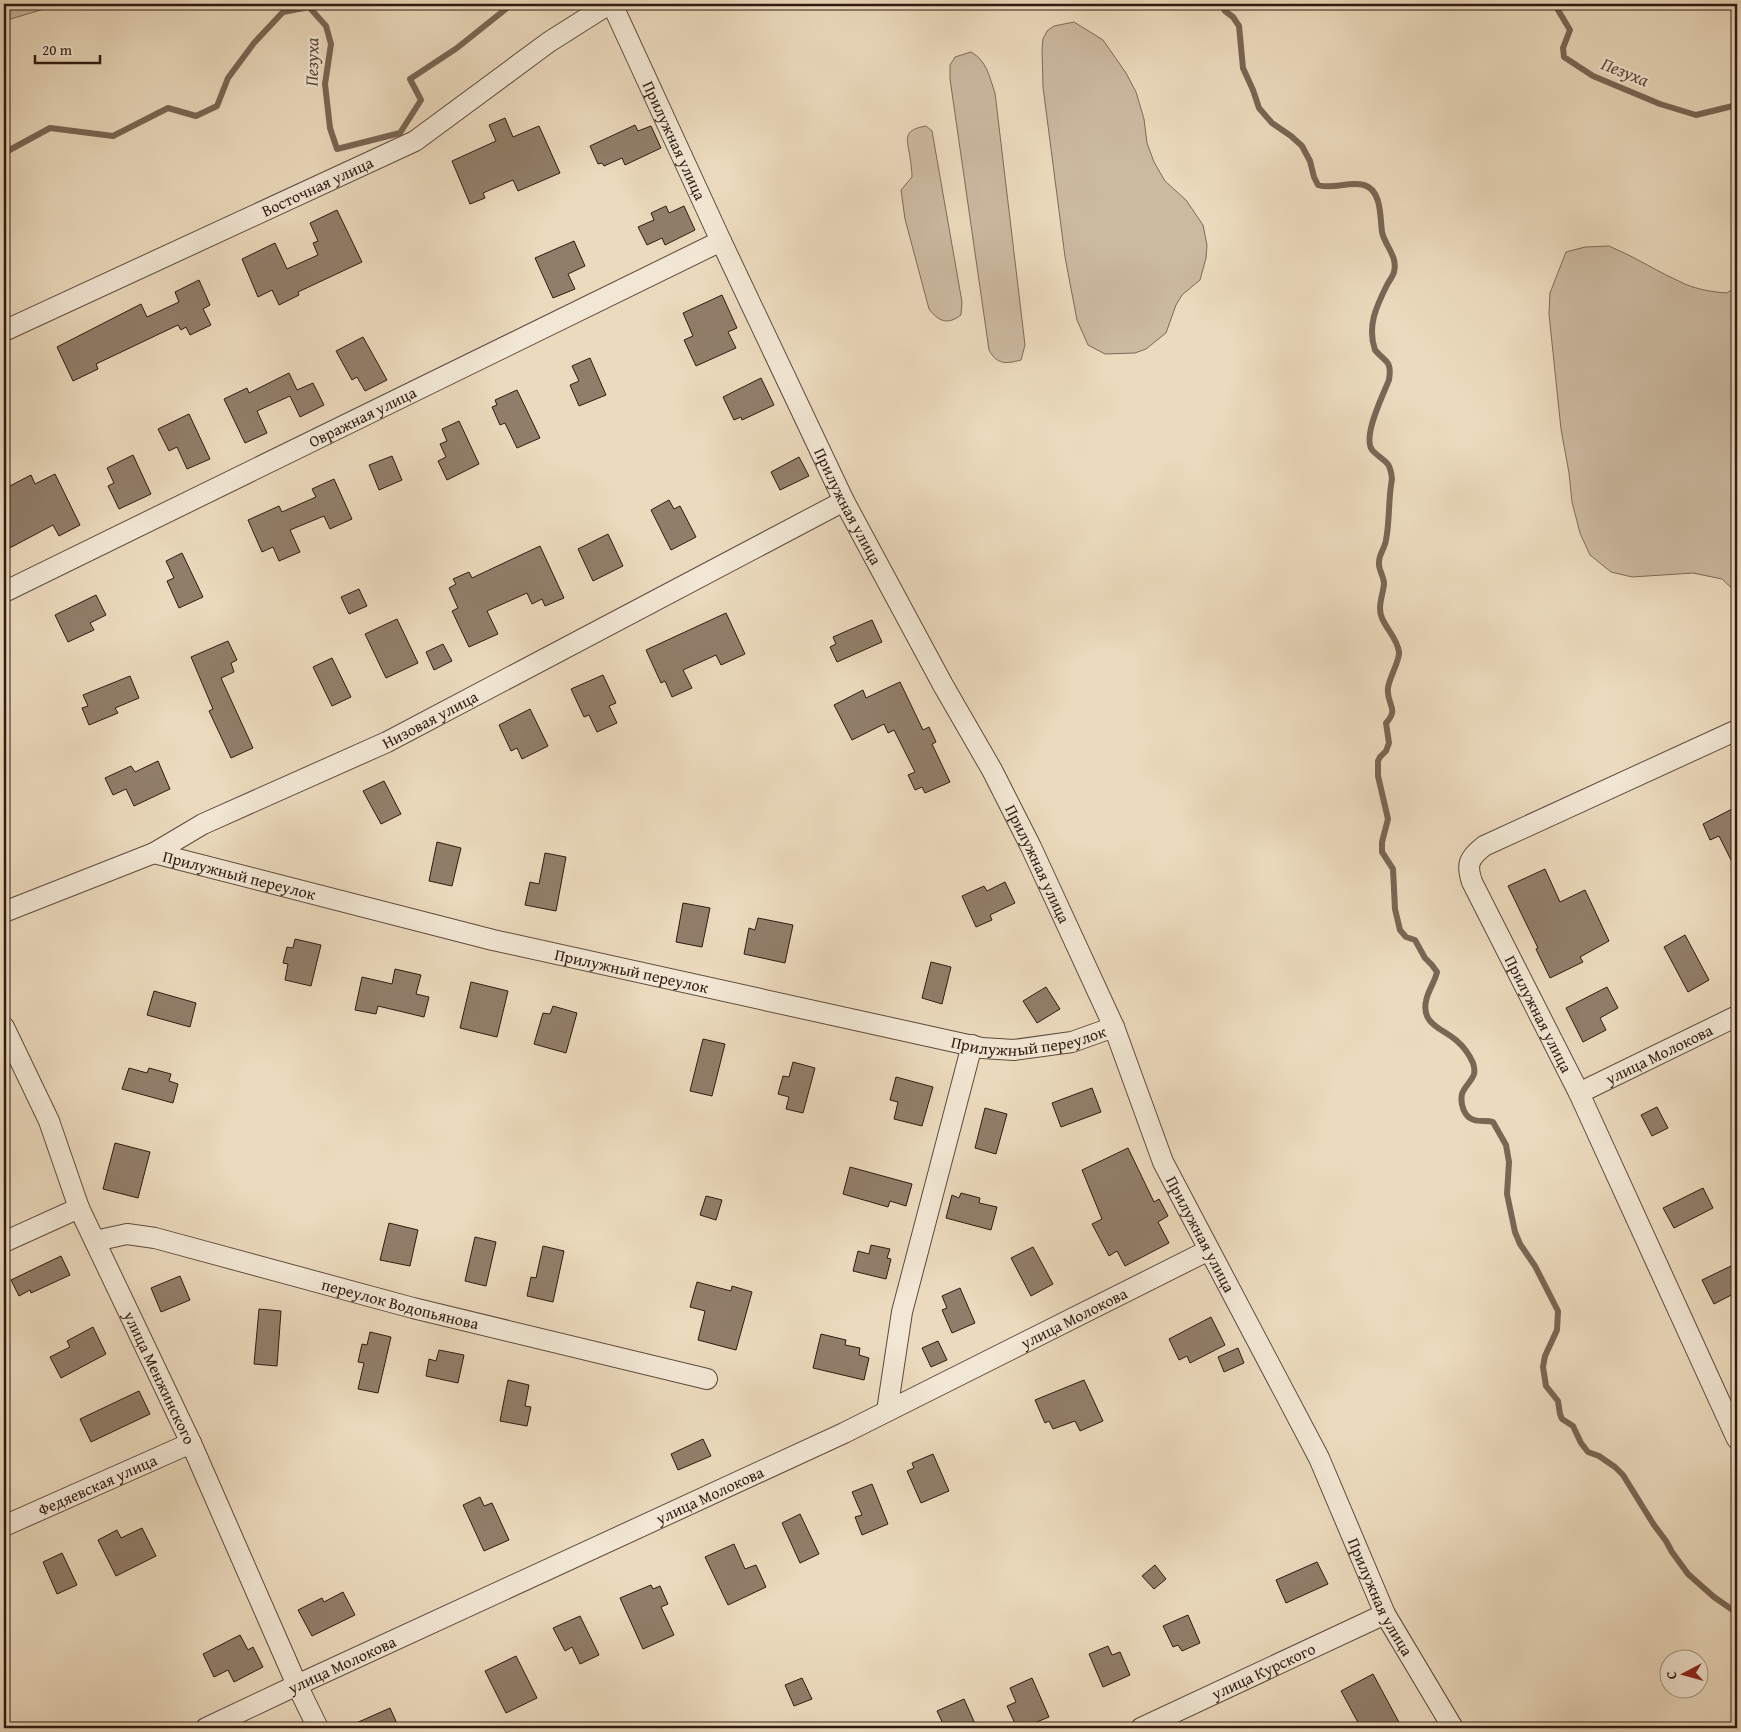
<svg xmlns="http://www.w3.org/2000/svg" width="1741" height="1732" font-family="'Gentium Book Plus',serif">
  <style>
    .green { fill: #cbb9a0; stroke: #7d6a58 }
    .lines { fill: none; stroke-linecap: round; stroke-linejoin: round }
    .stream { stroke: #796655; stroke-width: 6 }
    .building { fill: #917e6a; stroke: #2f1a11 }
    .street-casing { stroke: #5e4a3c; stroke-width: 22 }
    .street { stroke: #f2e7d4; stroke-width: 20 }
    .labels { text-anchor: middle; stroke-width: 4.5; stroke-linejoin: round; paint-order: stroke }
    .street-label { font-size: 16px; fill: #2f1a11; stroke: #f2e7d4 }
    .water-label { font-size: 18px; font-style: italic; fill: #5a4639; stroke: #f2e7d4 }
  </style>
  <rect width="100%" height="100%" fill="#ebdabd"/>
  <filter id="stains"><feTurbulence type="fractalNoise" baseFrequency=".004" numOctaves="4"/><feColorMatrix values="0 0 0 0 .2 0 0 0 0 .09 0 0 0 0 .02 0 0 0 .5 -.17"/></filter>
  <radialGradient id="worn" r=".72"><stop offset=".6" stop-color="#630" stop-opacity="0"/><stop offset="1" stop-color="#630" stop-opacity=".3"/></radialGradient>
  <path class="green" d="M4,4h132l-92,5 -40,12z
    M1074,22l29,18 23,33 10,19 8,27 3,24 7,19 11,19 21,19 17,25 4,20 -1,13 -6,22 -18,15 -6,10 -10,28 -20,16 -11,4 -30,1 -17,-9 -11,-25 -12,-63 -22,-170 -1,-38 1,-10 4,-8 7,-5z
    M971,52c16,9 18,24 24,41l30,252 -4,15c-15,4 -24,5 -32,-10l-39,-271v-14l5,-8z
    M926,126l6,5 30,171 -1,13c-13,10 -22,7 -32,-6l-24,-90 -4,-29 11,-13c0,-6 -1,-13 -2,-20 -3,-18 -8,-27 16,-31z
    M1609,246c27,11 50,27 76,38 14,6 28,8 42,9l10,-7v307l-15,-14 -29,-6 -61,4 -21,-5 -21,-17 -10,-22 -8,-31 -3,-29 -8,-44 -12,-115 1,-21 16,-41 19,-5z"/>
  <g class="lines">
    <path class="stream" d="M1221,4l4,7 8,6 6,9 4,42 10,22 6,18 13,15 19,13 11,10 8,15 4,16 4,8c15,5 30,-4 46,0 18,5 16,33 18,47 3,14 16,24 12,40 -1,4 -5,9 -7,13 -11,22 -20,41 -12,65 11,13 17,10 14,30 -6,15 -28,59 -16,71 12,12 17,9 19,28 -4,20 -2,41 -6,61 -1,8 -7,14 -7,22 -1,8 5,14 5,22 -1,11 -7,23 -2,34 5,12 15,20 17,34 1,8 -10,26 -11,36 -2,17 12,20 -2,35l3,20 -3,8 -6,6 -2,4v15l10,43 -6,23v10l11,17 2,40 5,21 6,7 9,3 10,18 7,7 5,7c-2,10 -9,18 -11,29 -5,24 18,28 31,40 7,6 12,13 16,22 1,3 2,7 1,11 -2,7 -10,13 -12,20 -2,10 2,23 12,26 6,2 13,0 19,2l13,23 3,17 -2,32 8,38 5,12 15,22 23,45 -1,19 -12,26 -2,11 3,19 12,15 2,13 2,5 11,7 8,17 7,9 11,4 16,11 8,8 31,50 12,16 6,11 16,22 26,23 23,16
      M1550,4l5,1 15,25 -7,18 1,9 29,19 67,28 36,11 41,-10
      M4,153l46,-25 63,8 55,-28 28,8 21,-10 11,-28 26,-35 29,-31 26,-5 17,19 5,18 -6,40 5,44 7,21 63,-16 21,-33 -11,-21 47,-31 55,-44"/>
  </g>
  <path class="building" d="M505,118l8,19 26,-11 21,47 -42,18 -5,-11 -30,13 2,5 -15,6 -18,-43 44,-20 -7,-16z
    M635,125l3,6 13,-5 10,22 -36,17 -3,-7 -18,8 -2,-3 -4,1 -8,-18z
    M666,206l3,7 15,-7 11,24 -30,15 -3,-7 -15,7 -9,-18 16,-7 -3,-7z
    M337,210l25,52 -64,30 1,3 -20,10 -7,-15 -14,7 -16,-38 33,-16 12,26 31,-14 -5,-12 5,-2 -8,-18z
    M574,241l11,25 -17,8 7,15 -22,9 -18,-40z
    M199,280l11,25 -7,4 8,16 -21,10 -4,-8 -5,3 -3,-5 -82,39 2,5 -25,12 -16,-34 84,-43 6,13 32,-15 -4,-10z
    M722,295l15,33 -9,4 8,16 -40,18 -12,-26 9,-4 -10,-23z
    M363,337l24,43 -22,11 -8,-14 -5,3 -16,-29z
    M590,358l16,37 -27,11 -9,-21 9,-4 -7,-15z
    M289,373l8,17 16,-7 11,22 -24,12 -10,-21 -33,15 10,22 -22,10 -21,-44 23,-11 2,5z
    M761,378l13,27 -32,15 -1,-3 -7,3 -11,-23z
    M517,390l23,48 -23,10 -12,-25 -5,2 -8,-18 5,-2 -2,-5z
    M189,414l21,45 -23,10 -10,-22 -8,4 -11,-22z
    M459,421l20,43 -32,16 -9,-19 8,-4 -6,-13 7,-3 -5,-12z
    M133,455l18,39 -32,15 -11,-23 6,-3 -7,-15z
    M392,456l10,24 -23,10 -10,-25z
    M799,457l10,19 -29,14 -9,-18z
    M55,474l25,51 -21,11 -6,-11 -49,26v-62l27,-14 4,9z
    M334,479l18,40 -22,10 -6,-13 -34,14 10,22 -21,9 -6,-14 -11,5 -14,-32 31,-14 3,6 34,-15 -4,-8z
    M669,500l5,9 6,-3 16,31 -25,13 -20,-40z
    M608,534l15,32 -30,15 -15,-32z
    M540,546l24,52 -19,8 -3,-7 -10,5 -5,-11 -40,18 11,23 -29,13 -17,-36 6,-3 -9,-20 7,-4 -3,-5 16,-7 3,6z
    M182,553l21,44 -24,11 -12,-27 7,-3 -8,-17z
    M359,589l8,17 -18,8 -8,-17z
    M96,595l10,20 -16,8 4,7 -26,12 -13,-27z
    M726,613l19,41 -24,11 -5,-10 -33,15 9,18 -20,9 -7,-16 -4,2 -15,-33z
    M397,619l21,44 -32,15 -21,-44z
    M872,620l10,22 -45,20 -7,-15 6,-3 -3,-7z
    M228,641l9,19 -6,3 3,9 -13,6 32,70 -22,10 -22,-47 4,-2 -22,-52z
    M443,644l9,17 -18,9 -8,-18z
    M332,658l19,39 -19,9 -19,-39z
    M603,675l13,28 -7,3 8,17 -20,9 -8,-17 -5,2 -13,-28z
    M130,676l9,22 -24,10 3,5 -29,12 -7,-17 6,-2 -5,-11z
    M900,682l23,48 6,-3 7,15 -4,2 18,38 -25,11 -3,-6 -7,3 -7,-15 7,-3 -21,-42 -6,3 -4,-9 -32,16 -18,-35 29,-15 3,8z
    M530,709l18,37 -26,13 -5,-11 -6,3 -12,-26z
    M158,761l12,28 -36,17 -8,-17 -13,6 -8,-17 26,-12 4,6z
    M384,781l17,33 -20,10 -18,-33z
    M1732,809l5,12v51l-18,-36 -9,4 -7,-16z
    M437,842l24,6 -9,38 -23,-5z
    M545,853l21,4 -10,54 -31,-6 5,-23 9,2z
    M1545,869l15,33 25,-12 24,51 -29,16 3,5 -33,16 -14,-29 2,-1 -30,-62z
    M1005,882l10,21 -25,12 2,5 -16,7 -14,-31 22,-10 3,5z
    M683,903l27,5 -8,39 -26,-5z
    M758,918l35,7 -8,38 -41,-9 5,-26 6,2z
    M1685,935l24,45 -21,12 -24,-45z
    M295,939l26,6 -10,41 -26,-6 3,-16 -5,-1 4,-16 6,1z
    M931,962l20,5 -9,37 -20,-6z
    M395,969l26,6 -5,19 13,3 -5,20 -46,-11 -2,8 -21,-4 7,-33 30,7z
    M471,982l37,9 -11,46 -37,-9z
    M1046,987l14,22 -23,14 -14,-22z
    M1607,987l11,21 -18,10 6,12 -23,12 -17,-34z
    M154,991l42,12 -6,24 -43,-12z
    M553,1006l24,7 -11,40 -32,-9 9,-31 7,1z
    M703,1039l22,5 -13,52 -22,-5z
    M793,1062l22,6 -12,45 -17,-4 3,-12 -11,-3 5,-18 6,1z
    M129,1068l18,5 2,-5 22,6 -2,7 9,3 -5,19 -51,-14z
    M896,1077l37,10 -11,39 -28,-7 4,-17 -8,-2z
    M1092,1088l9,24 -40,15 -9,-24z
    M1657,1107l11,21 -16,8 -11,-21z
    M985,1108l22,6 -11,40 -21,-6z
    M115,1143l35,9 -12,46 -35,-9z
    M1128,1148l26,54 5,-3 9,17 -10,6 11,21 -44,23 -8,-15 -8,5 -17,-32 10,-5 -20,-49z
    M850,1167l62,17 -6,22 -16,-5 -2,6 -45,-13z
    M1703,1188l10,20 -39,20 -11,-20z
    M961,1193l19,5 -1,5 18,4 -6,23 -45,-12 6,-23 7,3z
    M706,1196l16,4 -6,20 -16,-5z
    M389,1223l29,7 -8,36 -30,-6z
    M475,1237l21,5 -10,44 -21,-5z
    M871,1245l19,4 -3,9 4,1 -5,20 -33,-8 5,-20 11,3z
    M543,1246l21,5 -11,51 -26,-6 4,-19 5,1z
    M1033,1247l20,37 -22,12 -20,-38z
    M61,1256l9,19 -39,18 -1,-3 -11,6 -8,-16z
    M1731,1266l6,12v14l-23,12 -12,-24z
    M180,1276l10,24 -29,12 -10,-24z
    M697,1282l34,9 1,-5 20,6 -16,58 -38,-10 7,-29 -15,-4z
    M960,1288l15,35 -23,10 -10,-23 5,-2 -5,-12z
    M259,1309l22,2 -4,55 -23,-2z
    M1211,1317l14,28 -35,18 -3,-7 -8,4 -10,-21z
    M93,1327l13,27 -45,24 -11,-21 20,-10 -3,-6z
    M370,1332l21,5 -13,56 -20,-4 6,-26 -6,-1 4,-18 5,1z
    M821,1334l25,6 -1,5 15,3 -1,7 10,3 -5,22 -51,-12z
    M938,1341l9,19 -16,7 -9,-19z
    M1238,1348l6,15 -20,9 -6,-15z
    M439,1350l25,5 -6,28 -32,-7 3,-17 7,2z
    M508,1380l21,5 -4,21 6,1 -4,19 -27,-5z
    M1084,1380l19,41 -23,10 -5,-10 -22,8 -4,-8 -4,2 -10,-23z
    M139,1391l11,23 -59,28 -11,-23z
    M703,1439l8,17 -33,14 -7,-16z
    M933,1454l16,37 -28,12 -14,-32 7,-3 -2,-5z
    M872,1484l16,40 -26,11 -7,-18 7,-2 -10,-23z
    M480,1497l4,9 8,-3 17,37 -25,11 -21,-46z
    M800,1514l19,40 -19,9 -18,-40z
    M142,1528l14,28 -40,20 -18,-36 19,-10 4,8z
    M734,1544l11,25 11,-4 10,22 -38,18 -23,-48z
    M62,1553l15,32 -20,9 -14,-32z
    M1317,1562l11,22 -42,19 -10,-23z
    M1155,1565l11,14 -12,10 -12,-13z
    M651,1585l2,4 7,-3 8,18 -7,3 13,28 -31,14 -23,-51z
    M343,1592l12,23 -43,21 -14,-26 24,-12 2,4z
    M1188,1615l12,28 -18,8 -4,-6 -5,2 -10,-21z
    M580,1616l19,39 -19,9 -8,-17 -7,4 -12,-23z
    M240,1635l8,15 5,-3 10,20 -29,15 -6,-12 -14,7 -11,-23z
    M1108,1646l4,9 8,-3 10,23 -27,12 -14,-33z
    M516,1656l21,42 -31,15 -21,-42z
    M1373,1674l29,54h-41l-20,-37z
    M802,1678l10,21 -18,7 -9,-21z
    M1032,1678l17,39 -27,11h-5l-10,-22 9,-4 -6,-14z
    M964,1699l13,29h-32l-8,-17z
    M390,1708l9,20h-54z"/>
  <g class="lines">
    <defs>
      <g id="street">
        <path id="s1" d="M612,4l109,237 123,260 99,184 49,85 39,77 83,180 49,135 156,296 66,156 68,114"/>
        <path id="s2" d="M4,331l411,-190 134,-99 60,-38"/>
        <path id="s3" d="M4,592l717,-351"/>
        <path id="s4" d="M1737,730l-253,116c-15,12 -18,18 -12,36l107,211 158,346"/>
        <path id="s5" d="M154,853l339,87 489,108 32,2 58,-8 42,-15"/>
        <path id="s6" d="M4,912l150,-59 49,-29 184,-82 457,-241"/>
        <path id="s7" d="M4,1027l45,94 30,87 112,235 106,242 21,43"/>
        <path id="s8" d="M1579,1093l158,-77"/>
        <path id="s9" d="M95,1241l32,-7 28,4 258,70 294,71"/>
        <path d="M4,1242l75,-34"/>
        <path d="M887,1411l15,-99 70,-267"/>
        <path id="s10" d="M4,1526l187,-83"/>
        <path id="s11" d="M206,1728l91,-43 547,-252 365,-183"/>
        <path id="s12" d="M1141,1728l244,-114"/>
      </g>
    </defs>
    <use href="#street" class="street-casing"/>
    <use href="#street" class="street"/>
  </g>
  <g class="labels">
    <g class="street-label">
      <text dy="6" stroke="none"><textPath href="#s1" startOffset="150">Прилужная улица</textPath></text>
      <text dy="6" stroke="none"><textPath href="#s2" startOffset="345">Восточная улица</textPath></text>
      <text dy="6" stroke="none"><textPath href="#s3" startOffset="399">Овражная улица</textPath></text>
      <text dy="6" stroke="none"><textPath href="#s1" startOffset="555">Прилужная улица</textPath></text>
      <text dy="6" stroke="none"><textPath href="#s6" startOffset="468">Низовая улица</textPath></text>
      <text dy="6" stroke="none"><textPath href="#s1" startOffset="960">Прилужная улица</textPath></text>
      <text dy="6" stroke="none"><textPath href="#s5" startOffset="88">Прилужный переулок</textPath></text>
      <text dy="6" stroke="none"><textPath href="#s5" startOffset="492">Прилужный переулок</textPath></text>
      <text dy="6" stroke="none"><textPath href="#s4" startOffset="468">Прилужная улица</textPath></text>
      <text dy="6" stroke="none"><textPath href="#s5" startOffset="898">Прилужный переулок</textPath></text>
      <text dy="6" stroke="none"><textPath href="#s8" startOffset="89">улица Молокова</textPath></text>
      <text dy="6" stroke="none"><textPath href="#s1" startOffset="1365">Прилужная улица</textPath></text>
      <text dy="6" stroke="none"><textPath href="#s9" startOffset="315">переулок Водопьянова</textPath></text>
      <text dy="6" stroke="none"><textPath href="#s11" startOffset="960">улица Молокова</textPath></text>
      <text dy="6" stroke="none"><textPath href="#s7" startOffset="384">улица Менжинского</textPath></text>
      <text dy="6" stroke="none"><textPath href="#s10" startOffset="102">Федяевская улица</textPath></text>
      <text dy="6" stroke="none"><textPath href="#s11" startOffset="555">улица Молокова</textPath></text>
      <text dy="6" stroke="none"><textPath href="#s1" startOffset="1770">Прилужная улица</textPath></text>
      <text dy="6" stroke="none"><textPath href="#s11" startOffset="150">улица Молокова</textPath></text>
      <text dy="6" stroke="none"><textPath href="#s12" startOffset="135">улица Курского</textPath></text>
    </g>
    <g class="water-label">
      <text transform="translate(312 62) rotate(-89)" y="6">Пезуха</text>
      <text transform="translate(1625 72) rotate(22)" y="6">Пезуха</text>
    </g>
  </g>
  <rect width="1741" height="1732" fill="none" stroke="#ebdabd" stroke-width="20"/>
  <rect x="5" y="5" width="1731" height="1722" fill="none" stroke="#2f1a11" stroke-width="2.5"/>
  <rect x="10" y="10" width="1721" height="1712" fill="none" stroke="#2f1a11"/>
  <g transform="translate(1684 1674) rotate(264)"><circle r="24" fill="#f2e7d4" stroke="#a49586"/>
  <path d="M0-4L9 19L0 12L-9 19Z" fill="#8f2418"/>
  <text y="-8" font-size="14" font-weight="bold" text-anchor="middle" fill="#2f1a11">С</text>
  </g>
  <path d="M35 55v8h65v-8" fill="none" stroke="#2f1a11" stroke-width="2.5"/>
  <text x="42" y="55" font-size="15" fill="#2f1a11" stroke="#f2e7d4" stroke-width="4" paint-order="stroke">20 m</text>
  <rect width="100%" height="100%" filter="url(#stains)"/>
  <rect width="100%" height="100%" fill="url(#worn)"/>
</svg>
